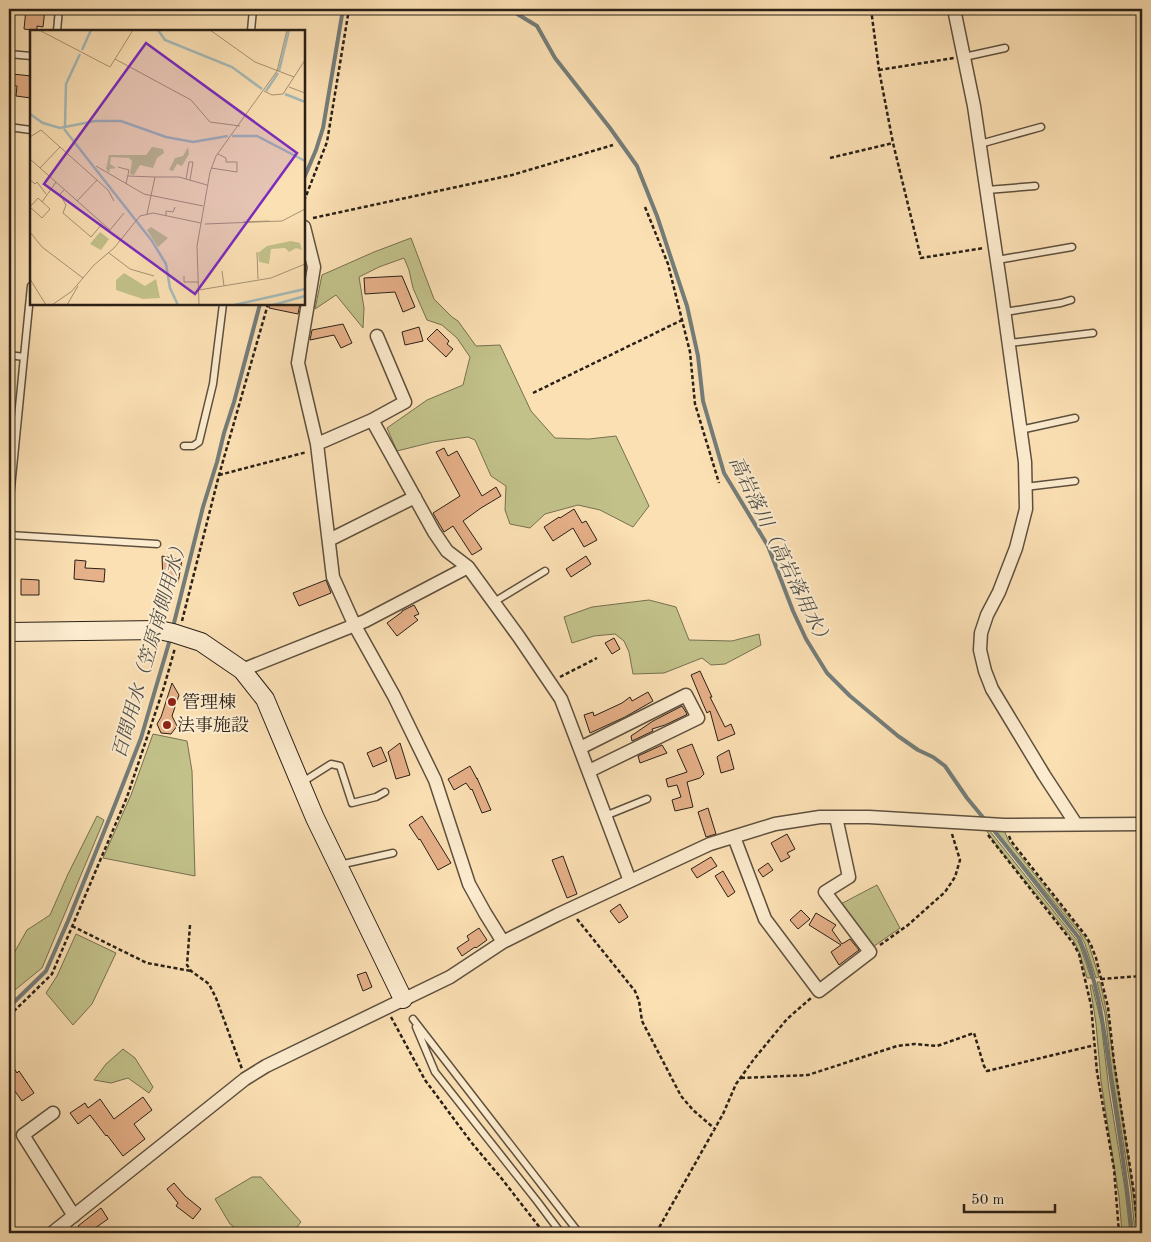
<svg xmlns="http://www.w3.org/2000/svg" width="1151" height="1242" font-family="'Old Standard TT','Noto Serif JP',serif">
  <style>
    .green { fill: #c2c18a; stroke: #767050 }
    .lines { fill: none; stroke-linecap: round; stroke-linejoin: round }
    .stream { stroke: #747c78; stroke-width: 4 }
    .building { fill: #e6b088; stroke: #2a2017 }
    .lane-casing { stroke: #5e503e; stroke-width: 9 }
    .street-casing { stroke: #5e503e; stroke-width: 15 }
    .secondary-casing { stroke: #2a2017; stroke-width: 20 }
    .path { stroke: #2a2017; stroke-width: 2.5; stroke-dasharray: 4 2.5; stroke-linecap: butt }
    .lane { stroke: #fcebce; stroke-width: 6 }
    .street { stroke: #fcebce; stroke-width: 12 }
    .secondary { stroke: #fcebce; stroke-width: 18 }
    .poi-dot { fill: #8f2418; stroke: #fcebce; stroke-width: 2 }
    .labels { text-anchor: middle; stroke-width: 4; stroke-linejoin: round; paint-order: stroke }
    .poi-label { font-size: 18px; fill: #2a2017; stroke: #fcebce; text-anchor: start }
    .water-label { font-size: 19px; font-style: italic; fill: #4f4e48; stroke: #fcebce }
    .inset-river { fill: none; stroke: #a5bab9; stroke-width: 2.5 }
    .inset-road { fill: none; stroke: #a79375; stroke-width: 1 }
    .view { fill: #7b2cbf; fill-opacity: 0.15; stroke: #7b2cbf; stroke-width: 2.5 }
    .inset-edge { fill: none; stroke: #2a2017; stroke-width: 2.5 }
  </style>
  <rect width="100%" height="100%" fill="#fbe0b4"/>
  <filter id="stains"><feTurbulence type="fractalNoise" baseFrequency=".004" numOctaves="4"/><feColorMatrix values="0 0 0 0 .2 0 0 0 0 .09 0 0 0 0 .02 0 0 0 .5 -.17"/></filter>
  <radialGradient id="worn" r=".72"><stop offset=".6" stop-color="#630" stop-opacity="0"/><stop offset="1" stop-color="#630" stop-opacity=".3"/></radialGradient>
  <path class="green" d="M411,238l23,61 18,18 6,4 18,25 24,-1 31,66 24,27 34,1 27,-3 33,70 -16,21 -33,-17 -22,-5 -33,9 -15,14 -20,-4 -5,-14 1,-24 -15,-10 -16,-36 -7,-3 -35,5 -36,9 -10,-23 40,-28 36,-15 7,-28 -13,-19 -15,-13 -15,-5 -14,-32 -4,-18 -5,-12 -25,9 -20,10 5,31 -1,20 -27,-33 -21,14 7,-34 52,-23z
    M649,600l27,7 13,33 43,1 27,-7 2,11 -36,19 -14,1 -9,-7 -38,15 -31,1 -4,-22 -5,-11 -9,-7 -21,2 -22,7 -8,-26 28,-10z
    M153,734l34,7 5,30 3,105 -92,-18 28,-63z
    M97,816l7,4 -62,148 -32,26 -1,-4v-28l18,-32 23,-15 18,-41z
    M986,830h3l90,113 12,35h-4l-7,-24 -6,-13 -76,-94z
    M995,830h9l5,12 67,84 12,16 11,35 -3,1 -11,-34 -5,-10z
    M877,885l23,43 -30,21 -33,-43z
    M76,934l40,19 -24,51 -19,21 -27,-32 11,-17z
    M1097,982h3c8,31 11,63 16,95 8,52 16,104 22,156h-3l-4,-42 -19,-118 -7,-59z
    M1090,985h2l9,37 8,68 16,99 5,44h-8l-3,-36 -18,-116 -5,-57z
    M123,1049l12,9 18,29 -4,6 -21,-15 -17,5 -17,-3 12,-16z
    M252,1177h9l40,45 -9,11h-47l-4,-1 -11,-8 -15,-25z"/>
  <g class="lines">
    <path class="stream" d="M509,9l28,17 18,32 55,70 27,38 20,50 30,90 11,50 5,45 21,72 44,73 25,65 13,28 21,34 23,23 48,40 20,14 15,7 12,9 22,32 19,23
      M304,178l12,-28 7,-22 20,-119
      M173,627l30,-120 14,-45 7,-29 10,-31 26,-98
      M992,828l87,110c20,45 25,93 32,141 8,51 16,102 21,154
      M9,1007l37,-36 22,-50 48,-119 25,-64 30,-102"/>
  </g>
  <path class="building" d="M26,9h19l-2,18 -6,-1v5l-13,-2z
    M13,74l18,2v22l-15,-2 1,-10 -6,-1z
    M402,276l13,31 -12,5 -8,-20 -30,2 -1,-16z
    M270,304h30l-2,10 -29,-6z
    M343,324l9,19 -11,5 -7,-13 -24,5 2,-10z
    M419,327l4,14 -18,4 -3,-13z
    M437,329l12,12 -2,3 6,5 -7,8 -19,-18z
    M444,448l4,8 9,-5 25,45 14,-9 5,9 -20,12 -18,13 19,28 -10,6 -19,-29 -9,6 -11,-19 27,-17 -24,-44z
    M574,509l8,14 4,-2 11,19 -13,7 -11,-19 -20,13 -9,-14 15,-10 1,1z
    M162,556l20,4 -4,23h-15z
    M586,556l5,8 -20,13 -5,-8z
    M75,560l11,1 -1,7 20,1 -1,13 -30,-3z
    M21,579l18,1v15h-18z
    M326,580l5,13 -32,13 -6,-13z
    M414,605l5,9 -5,2 4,4 -21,16 -10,-13 15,-11v-1z
    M614,638l6,11 -8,5 -7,-11z
    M700,671l12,26h-2l15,30 6,-3 4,10 -17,7 -8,-30 -3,2 -4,-9 -12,-29z
    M172,683l7,12 -7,21 5,10 -6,8 -10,-1 -4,-9 4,-7z
    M648,692l5,9 -28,16 -35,16 -6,-18 9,-3 1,4 28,-13 8,-6 2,4z
    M682,706l5,8 -1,1 -21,10 -13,4 1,2 -21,10 -1,-5 22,-15z
    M400,743l10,32 -14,4 -8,-27z
    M692,744l12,30 -4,4 -13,4 6,25 -18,4 -3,-11 9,-3 -4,-12 -9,2 -2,-8 21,-7 -10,-22z
    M662,745l5,8 -27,10 -2,-7z
    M381,747l6,14 -14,6 -6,-14z
    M729,750l5,19 -13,4 -4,-16 1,-1z
    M470,766l7,13v-1l14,32 -9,3 -10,-24 -1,1 -5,-7 -12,7 -6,-11z
    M708,808l8,26 -10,3 -8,-25z
    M422,816l29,47 -13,7 -18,-31 -1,1 -10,-15z
    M787,834l8,15 -8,4 3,4 -9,5 -10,-19z
    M563,856l14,38 -10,4 -15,-38z
    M711,857l6,9 -20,12 -6,-9z
    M768,863l5,7 -10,7 -5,-7z
    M723,871l12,21 -7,5 -13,-21z
    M620,904l8,13 -9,6 -9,-12z
    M801,910l9,9 -12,10 -8,-9z
    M816,913l20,12 -4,5 10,14 8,-5 9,11 -20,15 -8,-13 10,-7 -32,-20z
    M479,928l8,12 -11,8 -1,-1 -13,9 -5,-8 12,-8 -2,-4z
    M366,972l6,15 -9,4 -6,-16z
    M9,1060l8,13 2,-2 15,22 -12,8 -13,-18z
    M143,1097l9,13 -18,14 11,15 -22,17 -16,-21 -1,1 -16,-21 -12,9 -8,-11 15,-10 3,5 12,-9 14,20z
    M174,1183l11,13 16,13 -8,10 -17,-13 2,-3 -11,-14z
    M101,1208l7,11 -20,14h-4l-6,-7z"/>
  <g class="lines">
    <defs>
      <path id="lane" d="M57,31l2,-22
        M251,31l2,-22
        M9,54l22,2
        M964,57l41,-9
        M9,127l22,3
        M980,144l61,-17
        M987,190l48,-4
        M997,260l75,-13
        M1005,312l56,-9 10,-3
        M1009,343l84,-10
        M9,355l15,2
        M1020,430l55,-12
        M184,446h9l6,-4 14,-58 10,-80
        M1025,487l50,-6
        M9,508l22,-222
        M9,535l148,9
        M494,602l51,-31
        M301,783l30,-19 9,2 12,37 24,-6 9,-5
        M605,816l42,-17
        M339,865l54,-12
        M413,1019l166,214
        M416,1027l19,45 102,129 24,32"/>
      <path id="street" d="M954,9l20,97 28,189 23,167 1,47 -10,39 -17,44 -12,23 -6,18 -1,17 5,21 7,18 52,86 32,49
        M304,227l10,40 -16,96 19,81 16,133 22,49 39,70 41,84 34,104 16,29 18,29
        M372,420l62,112 13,19 21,16
        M317,444l55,-24 33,-18 -28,-66
        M329,540l86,-43
        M242,670l123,-49 103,-54 51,70 42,62 69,182
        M580,748l106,-53 12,23 -109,53
        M734,837l31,82 54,72 51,-39 -45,-60 24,-15 -13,-60
        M53,1113l-30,22 51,81
        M52,1233l193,-154 21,-13 184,-89 53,-35 54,-27 153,-71 65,-20 45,-7h49l135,8 138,-1"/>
      <path id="secondary" d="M9,632l150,-2 14,3 28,9 41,28 23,29 50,119 88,181"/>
    </defs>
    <use href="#lane" class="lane-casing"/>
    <use href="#street" class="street-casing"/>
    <use href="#secondary" class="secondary-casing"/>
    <path class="path" d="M871,9l8,61 14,73 28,115 63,-10
      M879,70l75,-12
      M830,158l63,-15
      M304,201l23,-59 22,-133
      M645,207l23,57 22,88 5,52 24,79
      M313,218l199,-43 101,-30
      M533,393l149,-73
      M219,475l88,-23
      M182,621l37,-146 49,-171
      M560,677l37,-19
      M988,835l85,108 6,11 12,51 6,67 17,97 5,64
      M1009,836l2,5 75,95 5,9 5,13 12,49 6,55 20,131 4,40
      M577,919l58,72 4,10 3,20 39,75 12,14 22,19
      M190,925l-3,40 4,6 18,13 7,14 26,71
      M72,926l75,37 44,8
      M880,945l28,-20 37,-33 10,-15 5,-17 -8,-26
      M1101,979l41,-3
      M9,1016l43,-42 75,-177 37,-110 11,-39
      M391,1017l34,63 46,62 31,37 42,54
      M741,1078l67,-3 89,-29 18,-2 22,2 37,-13 10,33 3,5 108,-26
      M656,1233l67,-119 13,-30 18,-25 33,-40 24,-21"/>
    <use href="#lane" class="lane"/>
    <use href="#street" class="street"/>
    <use href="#secondary" class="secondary"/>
  </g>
  <g class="poi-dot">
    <circle cx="172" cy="702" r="5"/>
    <circle cx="167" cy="725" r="5"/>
  </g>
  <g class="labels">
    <g class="poi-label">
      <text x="182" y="708">管理棟</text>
      <text x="177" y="731">法事施設</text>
    </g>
    <g class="water-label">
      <text transform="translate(781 551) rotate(64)" y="7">高岩落川（高岩落用水）</text>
      <text transform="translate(149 648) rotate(-74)" y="7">百間用水（笠原南側用水）</text>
    </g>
  </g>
  <g transform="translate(30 30)">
    <rect width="275" height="275" fill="#fbe0b4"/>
    <path d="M122,117l11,2 1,4 -7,5 -4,10 -13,-3 -6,10 -4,-1 2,-13 -3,-3 -18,-1 -1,7 6,4 -6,1 -1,4 -3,-4 3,-14h37zM158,117l1,7 -7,12 -5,-2 -4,7 -4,-1 6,-12 8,-2zM121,197l17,11 -10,9 -11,-17zM70,202l9,7 -8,11 -11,-6zM261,211l9,2 2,7 -6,-2 -7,4 -4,-4 -14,1 -2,15 -10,-2 -1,-9 9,-7zM94,243l21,13 11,-7 4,19 -17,1 -27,-9v-10z" fill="#c2c18a"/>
    <path class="inset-river" d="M128,0l7,10 67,27 30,22M52,20l9,-20M249,41l10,-41M236,61l12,-18M255,64l20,8M0,84l13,9 17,5 35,-7h26l45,16 27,5 35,-6M35,96l1,-42 14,-30M34,99l88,112 14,23 4,24 8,17M202,106h25l48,25M204,275l71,-16M243,275l32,-9"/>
    <path class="inset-road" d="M9,0l71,37 23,-37M180,0l45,32 39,15M85,29l76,41 19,22 30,4M259,57l16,6M234,61l8,4 11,-1 22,-34M0,107l11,-7 67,60 6,11M0,129l80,71 14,-17M66,136l48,28 59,12M88,137l11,3 -3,14M10,138l20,-21M181,138l26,4v-10h-11v-4l-8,-4M98,146l27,1M156,149l3,-17h4l-3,18M0,150l5,4 2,-2 9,12M34,160l-4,4 6,11 -3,8 28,24 11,-13M8,168l12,11 -8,9 -12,-11zM47,171l20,-21M12,172l14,-20M117,184l8,-37h24l28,8M136,186v-5l7,1 2,-5M213,192l26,-1M175,194l77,-3 23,-12M0,202l12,15 41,31M227,222l1,27M79,223l21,16 24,7M192,241l2,15M154,246v6h15M0,249l16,26M169,260l72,-12 34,-14M22,275l20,-14 22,-26 20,-17 26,-32 13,-3 48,10M37,275l11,-19M169,275l-2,-59 13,-74 6,-16 61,-85 10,-41"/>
    <path class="view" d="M116,13l151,110 -102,141 -151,-110z"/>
    <rect width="275" height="275" class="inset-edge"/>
  </g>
  <rect width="1151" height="1242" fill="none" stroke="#fbe0b4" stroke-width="30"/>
  <rect x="10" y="10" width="1131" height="1222" fill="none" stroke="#2a2017" stroke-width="2.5"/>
  <rect x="15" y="15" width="1121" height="1212" fill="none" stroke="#2a2017"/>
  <path d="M964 1204v8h91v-8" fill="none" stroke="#2a2017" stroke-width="2.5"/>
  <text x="971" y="1204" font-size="15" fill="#2a2017" stroke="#fcebce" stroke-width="4" paint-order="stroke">50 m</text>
  <rect width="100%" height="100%" filter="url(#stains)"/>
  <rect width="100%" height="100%" fill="url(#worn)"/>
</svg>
